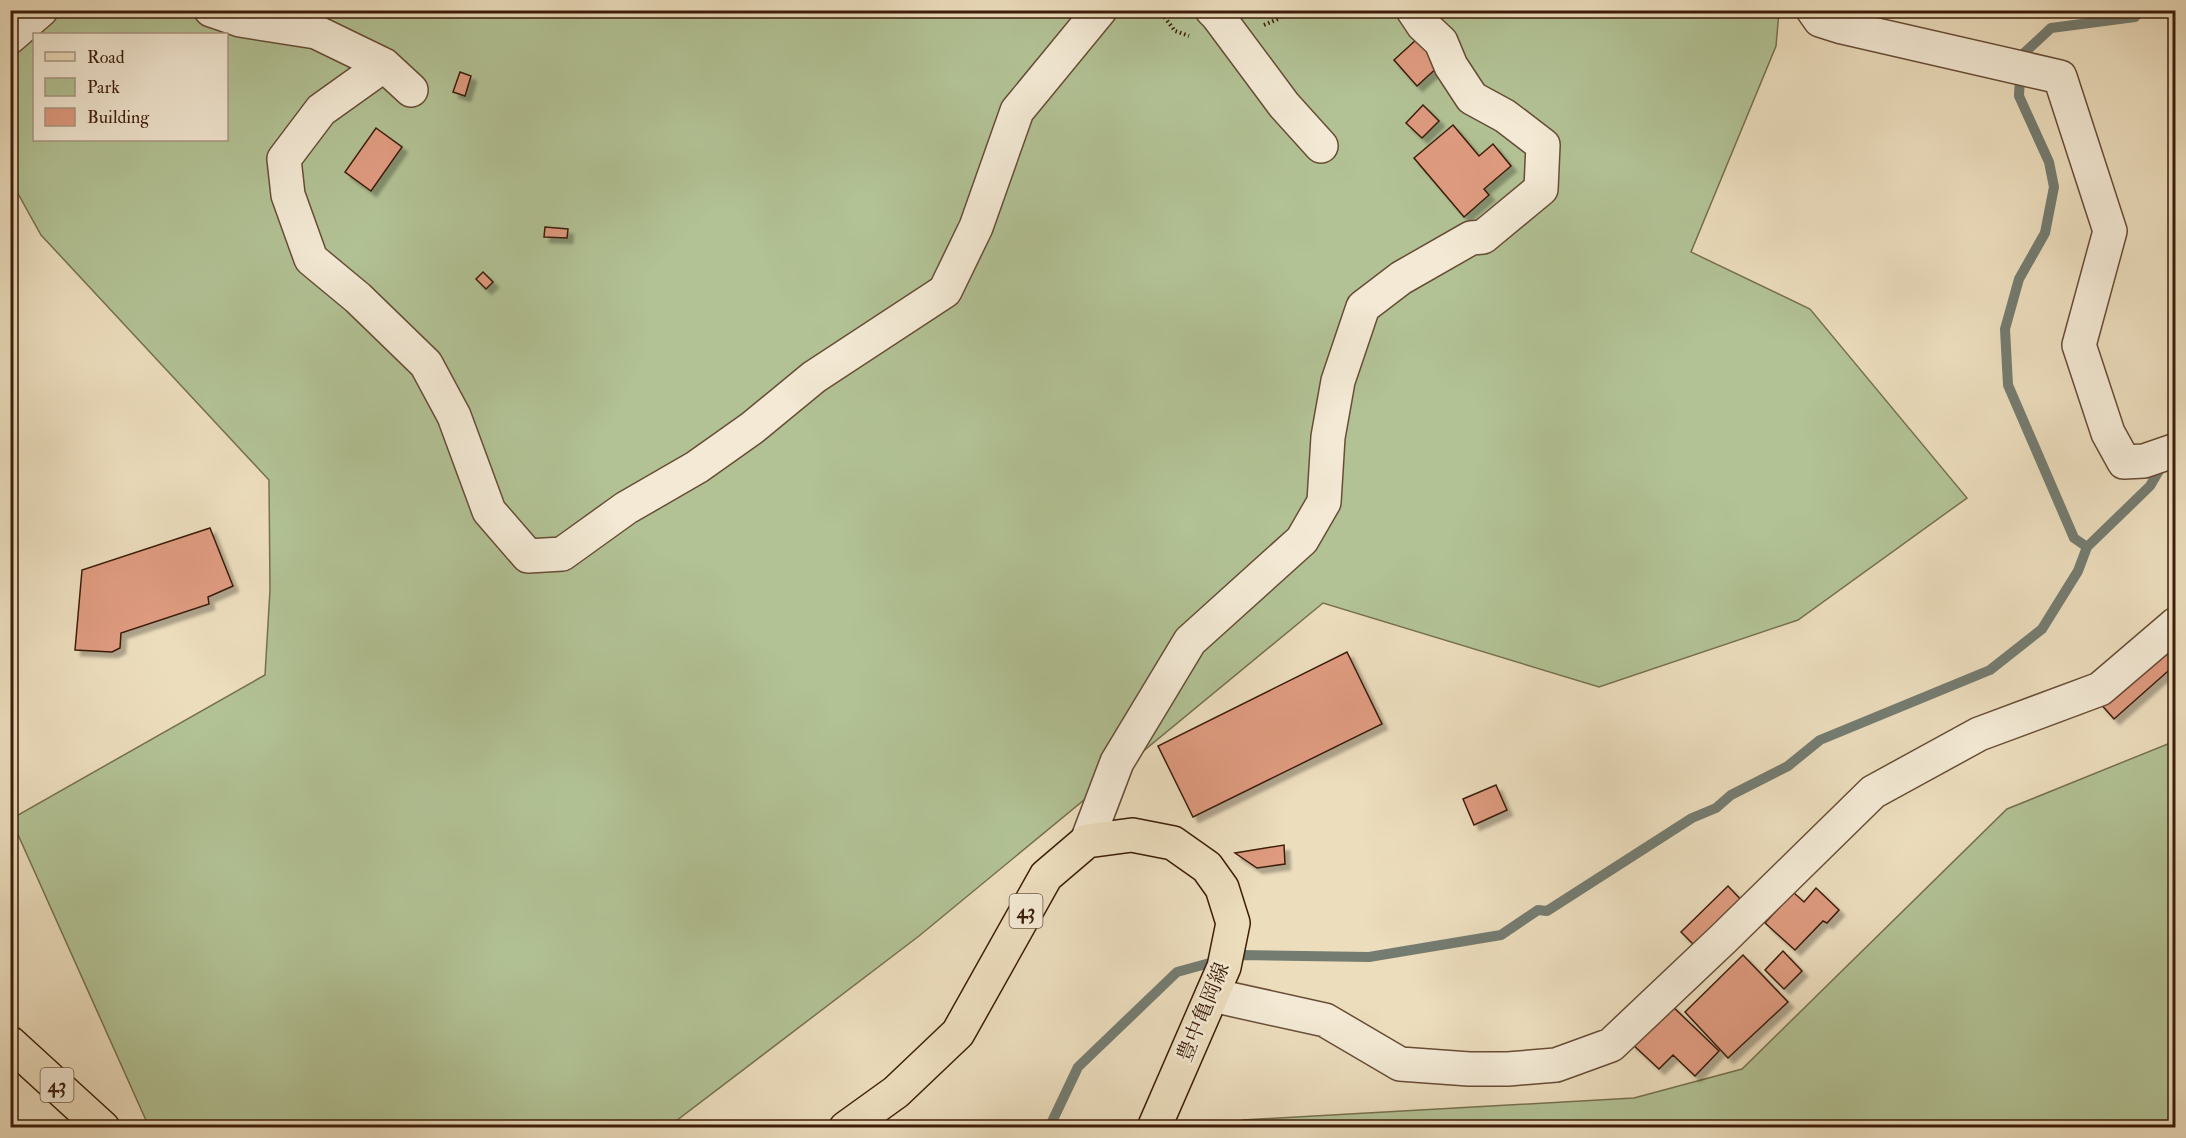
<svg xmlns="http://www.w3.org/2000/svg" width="2186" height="1138" font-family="'IM FELL Double Pica','Noto Serif JP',serif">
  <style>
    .green { fill: #b2c295; stroke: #77704f; stroke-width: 1.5; fill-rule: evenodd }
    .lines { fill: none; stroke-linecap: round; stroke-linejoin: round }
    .stream { stroke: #747c71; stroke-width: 10 }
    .building { fill: #df9b80; stroke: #3c1d09; stroke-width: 1.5; filter: url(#shadow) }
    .street-casing { stroke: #684d36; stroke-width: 36 }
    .primary-casing { stroke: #3c1d09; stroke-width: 36 }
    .path { stroke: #3c1d09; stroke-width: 4; stroke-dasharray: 1.5 3; stroke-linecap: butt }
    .street { stroke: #f3e9d4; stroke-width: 33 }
    .primary { stroke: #ecddbd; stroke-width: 33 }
    .labels { text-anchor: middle; stroke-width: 5; stroke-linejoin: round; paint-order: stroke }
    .shield { fill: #f3e9d4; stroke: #735a46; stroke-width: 1.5 }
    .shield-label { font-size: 20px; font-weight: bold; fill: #3c1d09 }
    .street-label { font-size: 21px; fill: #3c1d09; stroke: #f3e9d4 }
  </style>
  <defs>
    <filter id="shadow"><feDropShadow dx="5.5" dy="5.5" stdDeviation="1.5" flood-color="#0004"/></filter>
  </defs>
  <rect width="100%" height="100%" fill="#ecddbd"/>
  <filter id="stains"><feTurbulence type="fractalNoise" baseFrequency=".00333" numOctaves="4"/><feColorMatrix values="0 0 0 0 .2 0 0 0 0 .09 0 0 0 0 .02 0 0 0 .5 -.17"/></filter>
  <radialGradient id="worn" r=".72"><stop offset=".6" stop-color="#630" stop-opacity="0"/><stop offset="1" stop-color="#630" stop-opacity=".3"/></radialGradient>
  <path class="green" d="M10,11h1769l-3,35 -85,206 119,57 157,189 -169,122 -199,67 -276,-84 -404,333 -251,191h-519l-138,-308 254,-144 5,-85 -1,-110 -228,-245 -30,-54zM34,34h192v106h-192z
    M2175,741v386h-936l4,-7 391,-22 108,-29 265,-260z"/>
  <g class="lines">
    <path class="stream" d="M2087,547l-13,-9 -66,-153 -3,-56 14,-50 26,-46 9,-46 -5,-25 -30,-66 2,-40 30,-28 84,-11 6,-7
      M1049,1128l29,-61 99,-95 62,-17 130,2 132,-22 37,-25 9,1 145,-93 24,-10 15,-13 57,-29 32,-26 170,-70 52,-41 36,-58 9,-24 63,-61 14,-24"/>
  </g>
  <path class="building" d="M1417,39l23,26 -23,21 -23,-26z
    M460,72l11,4 -6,20 -12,-4z
    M1423,105l16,16 -17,17 -16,-15z
    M1453,125l26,31 14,-12 18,22 -27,23 5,6 -25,22 -50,-59z
    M376,128l26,19 -31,44 -26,-19z
    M545,227l23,2 -1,9 -23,-1z
    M483,272l10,10 -7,7 -10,-10z
    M210,528l23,58 -25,11 1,7 -88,29 -1,15 -8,4 -37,-2 7,-80z
    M2164,644l12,13v7l-62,55 -15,-17z
    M1347,652l35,72 -189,93 -35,-71z
    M1496,785l11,25 -33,15 -11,-26z
    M1284,845l1,19 -28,4 -22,-15z
    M1728,886l16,17 -46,46 -17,-17z
    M1816,888l23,22 -12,13 -4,-2 -28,29 -30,-27 28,-31 11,10z
    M1783,951l19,20 -18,18 -19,-19z
    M1743,955l45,47 -60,56 -43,-46z
    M1668,1002l51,49 -24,25 -22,-21 -14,14 -29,-27z"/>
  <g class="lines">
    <defs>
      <path id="street" d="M211,10l29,10 76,12 68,33 27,25
        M1212,10l5,5 67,90 37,41
        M1813,10l7,10 22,7 218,50 50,154 -31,114 29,88 16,29 20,-1 32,-11
        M10,37l31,-27
        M384,65l-63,45 -37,49 4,36 23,64 47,39 68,66 28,52 35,95 39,45 34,-2 64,-46 71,-41 55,-39 62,-51 131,-86 31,-64 41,-116 83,-101
        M1087,841l30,-79 73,-121 112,-101 22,-38 4,-65 10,-56 25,-74 38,-29 70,-40 12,-1 58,-48 2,-44 -38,-29 -33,-18 -21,-32 -10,-24 -18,-17 -10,-15
        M1212,995l113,25 75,44 69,5h39l48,-4 55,-20 113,-107 149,-146 106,-58 121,-45 76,-65"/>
      <path id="primary" d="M10,1043l93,85
        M846,1128l50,-36 62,-59 88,-157 41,-35 45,-6 41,8 34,24 15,21 11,35 -9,44 -70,161"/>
    </defs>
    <use href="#street" class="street-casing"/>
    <use href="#primary" class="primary-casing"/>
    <path class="path" d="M1159,10l16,21 14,5
      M1264,25l14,-6 11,-9"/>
    <use href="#street" class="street"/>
    <use href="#primary" class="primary"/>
  </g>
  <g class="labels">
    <g class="shield">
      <rect x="1009.5" y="894" width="33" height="34" rx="4.5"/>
      <rect x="40.5" y="1068" width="33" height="34" rx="4.5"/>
    </g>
    <g class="shield-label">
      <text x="1026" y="918">43</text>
      <text x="57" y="1092">43</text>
    </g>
    <g class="street-label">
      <text transform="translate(1203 1012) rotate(-68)" y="7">豊中亀岡線</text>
    </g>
  </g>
  <rect width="2186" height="1138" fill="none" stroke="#ecddbd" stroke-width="36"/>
  <rect x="12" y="12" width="2162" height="1114" fill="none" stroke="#3c1d09" stroke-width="3"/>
  <rect x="18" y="18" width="2150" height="1102" fill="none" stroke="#3c1d09" stroke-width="1.5"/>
  <rect x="33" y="33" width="195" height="108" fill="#f3e9d4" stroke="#aa9783" stroke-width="1.5"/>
  <rect x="45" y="52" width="30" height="9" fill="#ecddbd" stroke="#aa9783" stroke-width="1.5"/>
  <text x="87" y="63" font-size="18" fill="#3c1d09">Road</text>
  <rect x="45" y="78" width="30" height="18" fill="#b2c295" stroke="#aa9783" stroke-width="1.5"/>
  <text x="87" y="93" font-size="18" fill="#3c1d09">Park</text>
  <rect x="45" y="108" width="30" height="18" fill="#df9b80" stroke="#aa9783" stroke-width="1.5"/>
  <text x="87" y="123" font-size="18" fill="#3c1d09">Building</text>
  <rect width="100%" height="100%" filter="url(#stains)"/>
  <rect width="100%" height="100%" fill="url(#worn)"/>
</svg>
